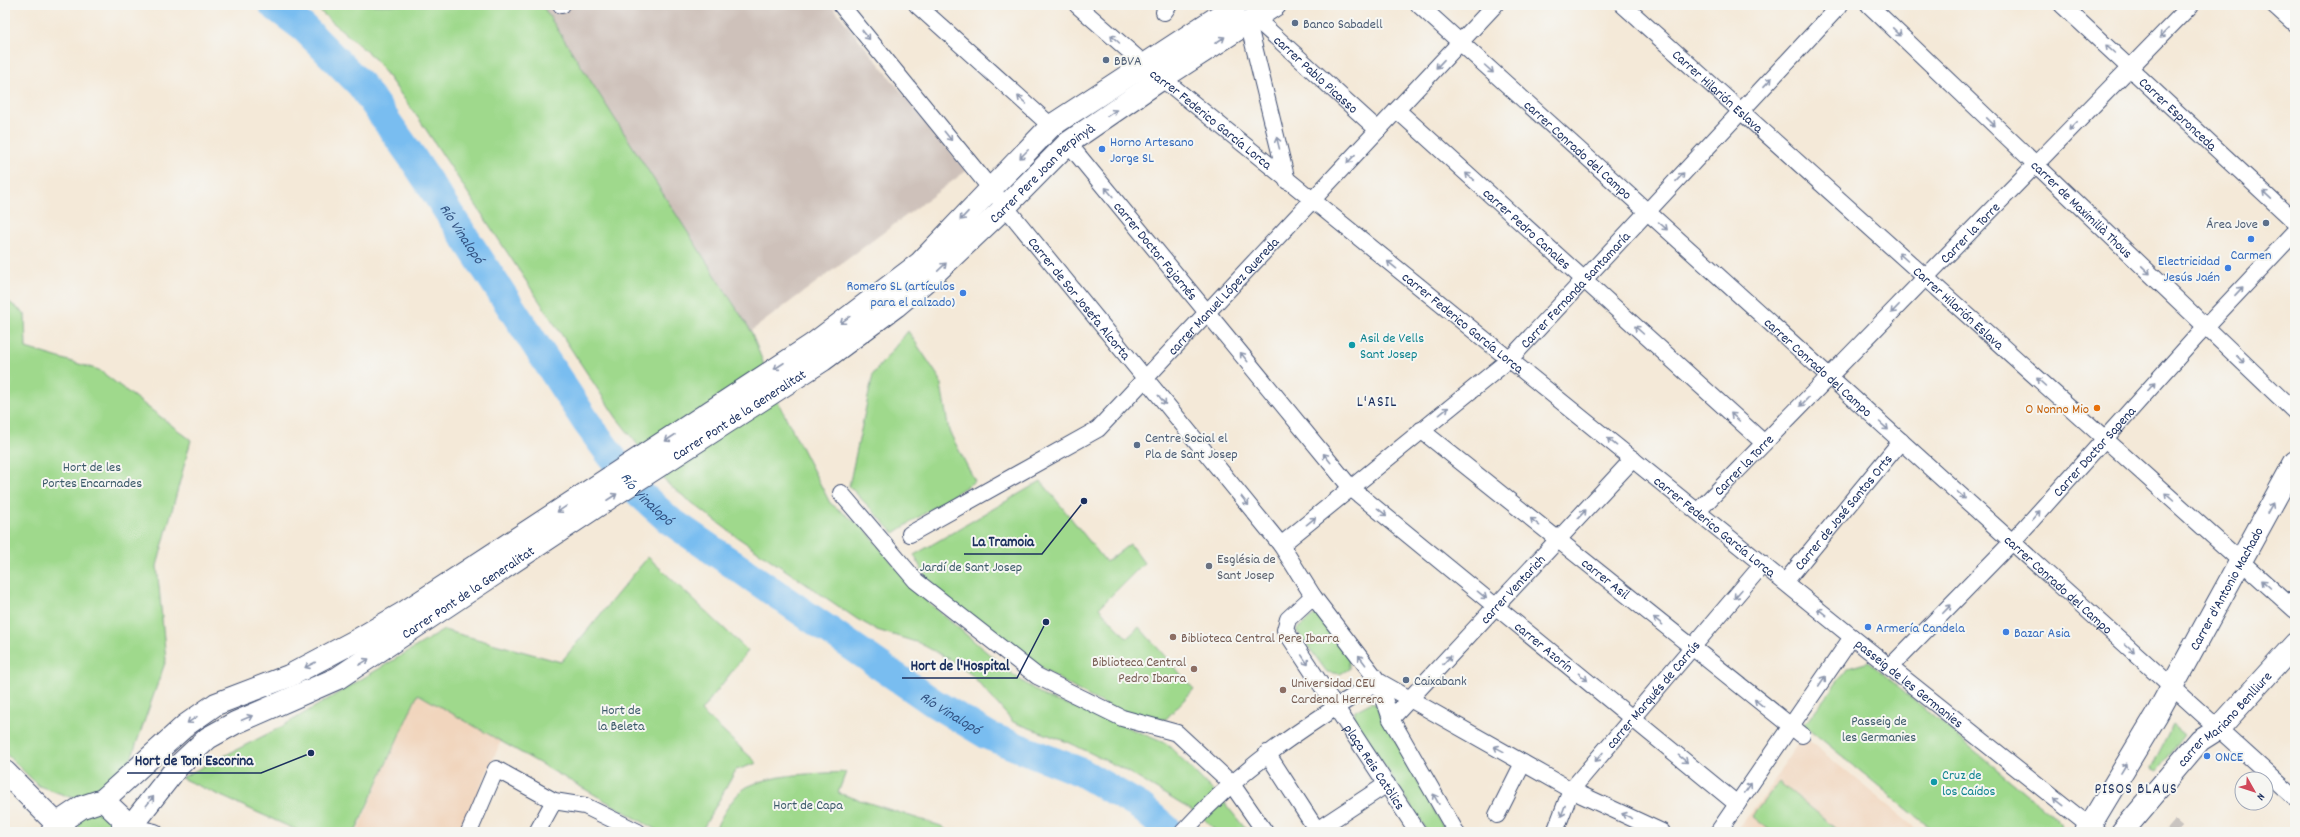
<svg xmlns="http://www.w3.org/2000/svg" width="2300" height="837" font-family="Dekko,sans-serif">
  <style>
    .built { fill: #f1d5bd }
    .industrial { fill: #cec1ba }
    .green { fill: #9fd98c; stroke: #5d8475 }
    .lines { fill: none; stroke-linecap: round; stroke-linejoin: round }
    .river { stroke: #79bdf0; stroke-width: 29 }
    .street-tunnel { stroke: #c9c4c0; stroke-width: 16; stroke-dasharray: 16 8; stroke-linecap: butt }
    .street-casing { stroke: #3c4b70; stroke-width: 18 }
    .secondary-casing { stroke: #3c4b70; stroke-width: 24 }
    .street { stroke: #fff; stroke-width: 16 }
    .secondary { stroke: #fff; stroke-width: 22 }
    .oneway { stroke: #8d97ae }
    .service-dot { fill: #5c6f8a; stroke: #f6f6f2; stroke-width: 1.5 }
    .shop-dot { fill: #3f7fe0; stroke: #f6f6f2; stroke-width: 1.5 }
    .culture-dot { fill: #0f9aa8; stroke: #f6f6f2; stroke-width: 1.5 }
    .food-dot { fill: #e8710a; stroke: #f6f6f2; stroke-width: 1.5 }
    .worship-dot { fill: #6b7280; stroke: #f6f6f2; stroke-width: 1.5 }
    .education-dot { fill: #8d6e63; stroke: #f6f6f2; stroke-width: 1.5 }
    .labels { text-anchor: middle; stroke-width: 4; stroke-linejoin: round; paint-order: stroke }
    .service-label { font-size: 14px; fill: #4e5e75; stroke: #f6f6f2; text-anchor: start }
    .street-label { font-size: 14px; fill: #1b2f5e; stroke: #f6f6f2 }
    .shop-label { font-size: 14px; fill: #366cbe; stroke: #f6f6f2; text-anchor: start }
    .culture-label { font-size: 14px; fill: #0d838f; stroke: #f6f6f2; text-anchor: start }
    .food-label { font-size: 14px; fill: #c56008; stroke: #f6f6f2; text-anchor: end }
    .park-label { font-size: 14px; fill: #3c5a6a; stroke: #f6f6f2 }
    .worship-label { font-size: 14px; fill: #5b616d; stroke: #f6f6f2; text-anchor: start }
    .education-label { font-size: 14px; fill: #785e54; stroke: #f6f6f2; text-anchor: start }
    .water-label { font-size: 15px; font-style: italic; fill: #325282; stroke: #f6f6f2 }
    .neighbourhood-label { font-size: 15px; letter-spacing: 1px; fill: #1b2f5e; stroke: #f6f6f2 }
    .leader { fill: none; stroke: #1b2f5e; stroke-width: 1.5 }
    .callout-dot { fill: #1b2f5e; stroke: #f6f6f2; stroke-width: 1.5 }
    .callout-label { font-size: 15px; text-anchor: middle; font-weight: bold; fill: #1b2f5e; stroke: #f6f6f2; stroke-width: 4; stroke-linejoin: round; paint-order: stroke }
  </style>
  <rect width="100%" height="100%" fill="#f6f6f2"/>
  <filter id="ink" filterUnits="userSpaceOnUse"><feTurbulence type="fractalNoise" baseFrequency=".025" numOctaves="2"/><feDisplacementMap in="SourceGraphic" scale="8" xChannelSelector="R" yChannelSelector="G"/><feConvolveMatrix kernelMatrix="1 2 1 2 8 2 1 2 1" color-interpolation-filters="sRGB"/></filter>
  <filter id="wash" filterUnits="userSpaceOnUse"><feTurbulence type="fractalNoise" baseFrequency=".012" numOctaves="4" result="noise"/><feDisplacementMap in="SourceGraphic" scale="16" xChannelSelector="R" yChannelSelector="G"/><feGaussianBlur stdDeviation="0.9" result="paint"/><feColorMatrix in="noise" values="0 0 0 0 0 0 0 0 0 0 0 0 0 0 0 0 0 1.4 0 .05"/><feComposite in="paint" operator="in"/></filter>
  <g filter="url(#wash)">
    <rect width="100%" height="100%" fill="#f4e9d8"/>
    <path class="built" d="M417,695l66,30 18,16 -40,91h-104z
      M1802,735l118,97h-185l31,-38z"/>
    <path class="industrial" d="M542,5h289l135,166 -215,160z"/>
    <path class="green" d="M313,5h229l209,326 28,73 51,99 35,26 50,62 101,86 31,21 51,17 69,29 56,57 25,31h-31l-16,-16 -80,-48 -51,-25 -57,-21 -41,-47 -23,-16 -30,-16 -42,-13 -20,-11 -123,-84 -65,-50 -53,-68 -195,-295 -45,-62z
      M5,299l20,15 1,34 73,22 92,70 -34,126 9,94 -39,110 -28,24 -16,4 -13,-1 -31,-11 -34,-33z
      M908,331l32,48 9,52 26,50 -81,52 -45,-47 24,-112z
      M1041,481l65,81 24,-18 14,19 -45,45 28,30 12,-11 55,62 -28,30c-53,4 -132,-56 -173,-87 -22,-16 -47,-33 -66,-53 -5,-7 -9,-17 -13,-24z
      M648,557l100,94 -47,60 56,52 -21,7 -35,62h-41l-242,-138 -63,138h-54l-120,-54 100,-51 163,-97 117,32z
      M1317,613l32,42v14l-9,5 -13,-2 -31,-42z
      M1869,662l192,161 2,9h-128l-131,-107 44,-57z
      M1372,702l4,3 70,127h-18l-74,-113 1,-8z
      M2173,725l12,10 -28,36 -6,-3z
      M846,772l-8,21 103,33 8,6h-235c6,-14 21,-40 35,-46 29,-13 66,-12 97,-14z
      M1779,782l62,50h-69l-20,-16z
      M90,810l18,2 8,20h-38l2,-13z"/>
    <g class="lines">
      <path class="river" id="s1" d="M273,5l31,23 57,57 51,72 175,266 50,68 32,29 265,183 55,33 92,36 60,35 29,25"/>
    </g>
  </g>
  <g filter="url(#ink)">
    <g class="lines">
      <path class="street-tunnel" d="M2170,826l7,6"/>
      <defs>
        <g id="street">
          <path d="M561,5h1"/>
          <path id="s2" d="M841,5l440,540 32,51 65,85 13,38 65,113"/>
          <path d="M917,5l134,121"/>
          <path id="s3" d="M1077,5l84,74 12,8 679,550 245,195"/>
          <path id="s4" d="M1419,5l876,793"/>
          <path id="s5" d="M1623,5l672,605"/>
          <path id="s6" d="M1869,5l426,407"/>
          <path id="s7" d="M2062,5l233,217"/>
          <path d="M2274,5l21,19"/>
          <path d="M1164,12l5,-7"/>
          <path id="s8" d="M1255,18l123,112"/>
          <path d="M1248,22l39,159"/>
          <path id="s9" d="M1397,110l367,333"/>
          <path id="s10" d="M1068,143l283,345 386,316"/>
          <path id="s11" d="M1421,430l381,305"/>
          <path d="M841,493l75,88 121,95 85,42 55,15 54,50 34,49"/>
          <path id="s12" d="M1698,511l493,-506"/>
          <path id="s13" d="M910,534l188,-105 397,-424"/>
          <path id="s14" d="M1281,545l229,-186 330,-354"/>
          <path id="s15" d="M1785,582l116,-141"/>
          <path id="s16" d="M1313,596l-25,23 -3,11 133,202"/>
          <path id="s17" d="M1890,667l123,-126 184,-205 98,-104"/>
          <path id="s18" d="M1391,719l242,-260"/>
          <path d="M1267,753l51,79"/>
          <path d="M1497,815l26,-52"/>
          <path d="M1317,830l70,-46"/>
          <path d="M129,832l8,-4 18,4"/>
          <path d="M469,832l27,-63 58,32 31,5 53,26"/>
          <path d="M537,832l17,-31"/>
          <path d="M1183,832c59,-65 121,-106 195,-151l193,109 91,42"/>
          <path id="s19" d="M1555,832l16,-42 192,-226"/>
          <path d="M1718,832l134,-195"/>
        </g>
        <g id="secondary">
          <path d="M5,772l60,60"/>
          <path d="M103,800l19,18 2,14"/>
          <path d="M52,832l6,-9 24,-16 21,-7 83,-75 30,-21 73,-28 70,-37 46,-27 407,-267 108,-82 131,-137 185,-121"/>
          <path id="s20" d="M126,832l52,-66 30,-28 27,-15 103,-45 271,-180 214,-138 73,-54 39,-33 70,-66 63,-64 93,-64 114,-74"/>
          <path id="s21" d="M2086,832l71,-118 138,-252"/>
          <path id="s22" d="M2122,832l78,-92 19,-12 76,-84"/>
        </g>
      </defs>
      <use href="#street" class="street-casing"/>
      <use href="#secondary" class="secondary-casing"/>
      <use href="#street" class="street"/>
      <use href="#secondary" class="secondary"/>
    </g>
    <defs><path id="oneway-shaft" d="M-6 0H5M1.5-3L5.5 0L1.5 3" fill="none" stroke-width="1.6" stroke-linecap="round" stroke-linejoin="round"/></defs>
    <g class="oneway">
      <use href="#oneway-shaft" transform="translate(1897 32) rotate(44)"/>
      <use href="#oneway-shaft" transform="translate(2164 33) rotate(134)"/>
      <use href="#oneway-shaft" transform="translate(866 35) rotate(51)"/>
      <use href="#oneway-shaft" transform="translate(1115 39) rotate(-138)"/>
      <use href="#oneway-shaft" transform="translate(1220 40) rotate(-33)"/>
      <use href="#oneway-shaft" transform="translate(2110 49) rotate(-138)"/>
      <use href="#oneway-shaft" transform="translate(1440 64) rotate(133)"/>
      <use href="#oneway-shaft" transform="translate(1489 69) rotate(42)"/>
      <use href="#oneway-shaft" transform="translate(1768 82) rotate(-47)"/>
      <use href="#oneway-shaft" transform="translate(1022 100) rotate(-138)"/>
      <use href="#oneway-shaft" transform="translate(1112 113) rotate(-34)"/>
      <use href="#oneway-shaft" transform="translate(1991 122) rotate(44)"/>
      <use href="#oneway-shaft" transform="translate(2073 126) rotate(134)"/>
      <use href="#oneway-shaft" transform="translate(948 136) rotate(51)"/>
      <use href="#oneway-shaft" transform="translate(1278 143) rotate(-104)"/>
      <use href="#oneway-shaft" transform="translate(1024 154) rotate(135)"/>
      <use href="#oneway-shaft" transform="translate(1351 159) rotate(133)"/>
      <use href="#oneway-shaft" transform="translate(1470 177) rotate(-138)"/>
      <use href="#oneway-shaft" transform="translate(1680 177) rotate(-47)"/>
      <use href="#oneway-shaft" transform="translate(1109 192) rotate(-130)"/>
      <use href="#oneway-shaft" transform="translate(2267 195) rotate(-137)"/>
      <use href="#oneway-shaft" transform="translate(964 216) rotate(133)"/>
      <use href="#oneway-shaft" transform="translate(1663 226) rotate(42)"/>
      <use href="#oneway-shaft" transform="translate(1903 257) rotate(-138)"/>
      <use href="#oneway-shaft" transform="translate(1392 265) rotate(-141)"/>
      <use href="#oneway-shaft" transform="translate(942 267) rotate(-44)"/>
      <use href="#oneway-shaft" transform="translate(2146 270) rotate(44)"/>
      <use href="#oneway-shaft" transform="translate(2239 291) rotate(-47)"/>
      <use href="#oneway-shaft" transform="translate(1895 309) rotate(134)"/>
      <use href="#oneway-shaft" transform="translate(845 320) rotate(144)"/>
      <use href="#oneway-shaft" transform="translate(1639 330) rotate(-138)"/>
      <use href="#oneway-shaft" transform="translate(1244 357) rotate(-129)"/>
      <use href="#oneway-shaft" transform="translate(2240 359) rotate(44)"/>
      <use href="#oneway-shaft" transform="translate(779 366) rotate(147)"/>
      <use href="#oneway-shaft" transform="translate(2041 382) rotate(-138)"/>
      <use href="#oneway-shaft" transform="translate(2151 387) rotate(-48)"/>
      <use href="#oneway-shaft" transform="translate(1162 400) rotate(51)"/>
      <use href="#oneway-shaft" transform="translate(1804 402) rotate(134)"/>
      <use href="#oneway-shaft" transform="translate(1444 411) rotate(-39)"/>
      <use href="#oneway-shaft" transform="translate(1735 417) rotate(-138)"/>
      <use href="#oneway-shaft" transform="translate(1884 426) rotate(42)"/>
      <use href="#oneway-shaft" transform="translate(670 438) rotate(147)"/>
      <use href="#oneway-shaft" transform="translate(1612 442) rotate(-141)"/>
      <use href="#oneway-shaft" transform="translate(1327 458) rotate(-129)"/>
      <use href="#oneway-shaft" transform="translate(1961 495) rotate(42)"/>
      <use href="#oneway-shaft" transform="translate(612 497) rotate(-33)"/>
      <use href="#oneway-shaft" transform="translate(2169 497) rotate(-138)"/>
      <use href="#oneway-shaft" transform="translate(1245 501) rotate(51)"/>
      <use href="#oneway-shaft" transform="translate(2270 508) rotate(-61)"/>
      <use href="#oneway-shaft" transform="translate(562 509) rotate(146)"/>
      <use href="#oneway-shaft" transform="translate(1382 512) rotate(39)"/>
      <use href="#oneway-shaft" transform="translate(1582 514) rotate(-47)"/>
      <use href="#oneway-shaft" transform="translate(2036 515) rotate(-48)"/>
      <use href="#oneway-shaft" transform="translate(1311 521) rotate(-39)"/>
      <use href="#oneway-shaft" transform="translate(1535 522) rotate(-141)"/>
      <use href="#oneway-shaft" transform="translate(2266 584) rotate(-138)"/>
      <use href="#oneway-shaft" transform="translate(1738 594) rotate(131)"/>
      <use href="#oneway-shaft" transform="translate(1482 595) rotate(39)"/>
      <use href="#oneway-shaft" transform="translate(1947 609) rotate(-46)"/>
      <use href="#oneway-shaft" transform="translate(1822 612) rotate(-141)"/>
      <use href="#oneway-shaft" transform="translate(1658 621) rotate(-141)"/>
      <use href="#oneway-shaft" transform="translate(2130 648) rotate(42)"/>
      <use href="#oneway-shaft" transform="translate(1305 660) rotate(56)"/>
      <use href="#oneway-shaft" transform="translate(1362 660) rotate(-127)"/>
      <use href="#oneway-shaft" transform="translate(1447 660) rotate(-47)"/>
      <use href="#oneway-shaft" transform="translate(364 662) rotate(-32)"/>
      <use href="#oneway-shaft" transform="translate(310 665) rotate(153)"/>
      <use href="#oneway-shaft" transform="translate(1583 677) rotate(39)"/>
      <use href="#oneway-shaft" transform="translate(1822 681) rotate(-56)"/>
      <use href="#oneway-shaft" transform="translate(1759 703) rotate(-141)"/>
      <use href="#oneway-shaft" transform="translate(247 718) rotate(-23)"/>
      <use href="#oneway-shaft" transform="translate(192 720) rotate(146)"/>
      <use href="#oneway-shaft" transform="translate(1499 749) rotate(-151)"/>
      <use href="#oneway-shaft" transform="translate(1599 757) rotate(131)"/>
      <use href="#oneway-shaft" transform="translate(1683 759) rotate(39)"/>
      <use href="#oneway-shaft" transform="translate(2124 768) rotate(-59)"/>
      <use href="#oneway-shaft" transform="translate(1748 788) rotate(-56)"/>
      <use href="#oneway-shaft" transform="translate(1436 799) rotate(-119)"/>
      <use href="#oneway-shaft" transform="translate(150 801) rotate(-52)"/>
      <use href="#oneway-shaft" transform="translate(2059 802) rotate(-142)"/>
      <use href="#oneway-shaft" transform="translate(1563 811) rotate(111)"/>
      <use href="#oneway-shaft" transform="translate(1627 816) rotate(-155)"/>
    </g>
  </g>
  <g class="service-dot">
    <circle cx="1295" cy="23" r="4"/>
    <circle cx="1106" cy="60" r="4"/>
    <circle cx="2266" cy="223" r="4"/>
    <circle cx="1137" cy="445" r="4"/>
    <circle cx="1406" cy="680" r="4"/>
  </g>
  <g class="shop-dot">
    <circle cx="1102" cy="149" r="4"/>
    <circle cx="2251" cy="239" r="4"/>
    <circle cx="2228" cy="268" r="4"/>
    <circle cx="963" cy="293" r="4"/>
    <circle cx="1868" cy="627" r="4"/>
    <circle cx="2006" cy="632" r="4"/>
    <circle cx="2207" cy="756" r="4"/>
  </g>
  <g class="culture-dot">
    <circle cx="1352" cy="345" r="4"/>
    <circle cx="1934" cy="782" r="4"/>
  </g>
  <circle class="food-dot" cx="2097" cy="408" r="4"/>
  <circle class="worship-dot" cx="1209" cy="566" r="4"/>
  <g class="education-dot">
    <circle cx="1173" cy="637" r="4"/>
    <circle cx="1194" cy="669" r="4"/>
    <circle cx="1283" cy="690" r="4"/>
  </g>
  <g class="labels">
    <g class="service-label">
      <text x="1303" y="28">Banco Sabadell</text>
      <text x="1114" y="65">BBVA</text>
      <text x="2258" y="228" text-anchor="end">Área Jove</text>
      <text x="1145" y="442">Centre Social el<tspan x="1145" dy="16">Pla de Sant Josep</tspan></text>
      <text x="1414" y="685">Caixabank</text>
    </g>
    <g class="street-label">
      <text dy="5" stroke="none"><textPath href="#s8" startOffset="83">carrer Pablo Picasso</textPath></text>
      <text dy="5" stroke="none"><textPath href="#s5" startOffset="128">Carrer Hilarión Eslava</textPath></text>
      <text dy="5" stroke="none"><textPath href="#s7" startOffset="159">Carrer Espronceda</textPath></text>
      <text dy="5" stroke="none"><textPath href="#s3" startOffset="176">carrer Federico García Lorca</textPath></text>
      <text dy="5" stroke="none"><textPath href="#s4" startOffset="215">carrer Conrado del Campo</textPath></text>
      <text dy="5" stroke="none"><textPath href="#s20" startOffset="1137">Carrer Pere Joan Perpinyà</textPath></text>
      <text dy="5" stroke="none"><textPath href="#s6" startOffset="295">carrer de Maximilià Thous</textPath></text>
      <text dy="5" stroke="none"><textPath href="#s9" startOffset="176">carrer Pedro Canales</textPath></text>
      <text dy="5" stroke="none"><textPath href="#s12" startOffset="389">Carrer la Torre</textPath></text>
      <text dy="5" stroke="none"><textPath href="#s10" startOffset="139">carrer Doctor Fajarnés</textPath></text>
      <text dy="5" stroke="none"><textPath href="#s14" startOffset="390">Carrer Fernanda Santamaría</textPath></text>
      <text dy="5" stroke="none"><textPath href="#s13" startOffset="398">carrer Manuel López Quereda</textPath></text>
      <text dy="5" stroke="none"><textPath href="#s2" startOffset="378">Carrer de Sor Josefa Alcorta</textPath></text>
      <text dy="5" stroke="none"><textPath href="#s5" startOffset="452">Carrer Hilarión Eslava</textPath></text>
      <text dy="5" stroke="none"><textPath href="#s3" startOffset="500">carrer Federico García Lorca</textPath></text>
      <text dy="5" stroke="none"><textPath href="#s4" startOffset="539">carrer Conrado del Campo</textPath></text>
      <text dy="5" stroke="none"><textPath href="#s20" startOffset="748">Carrer Pont de la Generalitat</textPath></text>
      <text dy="5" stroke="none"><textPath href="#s17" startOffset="297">Carrer Doctor Sapena</textPath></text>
      <text dy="5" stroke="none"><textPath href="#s12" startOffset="65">Carrer la Torre</textPath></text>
      <text dy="5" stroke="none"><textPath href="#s15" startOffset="91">Carrer de José Santos Orts</textPath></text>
      <text dy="5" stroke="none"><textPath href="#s3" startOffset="824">carrer Federico García Lorca</textPath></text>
      <text dy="5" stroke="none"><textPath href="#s11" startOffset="237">carrer Asil</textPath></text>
      <text dy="5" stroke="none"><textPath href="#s4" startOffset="863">carrer Conrado del Campo</textPath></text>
      <text dy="5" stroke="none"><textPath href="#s21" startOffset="281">Carrer d'Antonio Machado</textPath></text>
      <text dy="5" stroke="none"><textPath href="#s18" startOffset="178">carrer Ventarich</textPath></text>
      <text dy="5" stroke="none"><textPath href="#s20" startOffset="424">Carrer Pont de la Generalitat</textPath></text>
      <text dy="5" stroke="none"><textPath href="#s10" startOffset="696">carrer Azorín</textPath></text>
      <text dy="5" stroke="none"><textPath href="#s3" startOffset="1074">passeig de les Germanies</textPath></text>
      <text dy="5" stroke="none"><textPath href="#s19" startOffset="171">carrer Marqués de Carrús</textPath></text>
      <text dy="5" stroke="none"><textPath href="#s22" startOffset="153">carrer Mariano Benlliure</textPath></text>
      <text dy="5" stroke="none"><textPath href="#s16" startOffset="209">plaça Reis Catòlics</textPath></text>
    </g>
    <g class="shop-label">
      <text x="1110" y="146">Horno Artesano<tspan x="1110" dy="16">Jorge SL</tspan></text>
      <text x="2251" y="259" text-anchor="middle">Carmen</text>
      <text x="2220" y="265" text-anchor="end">Electricidad<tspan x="2220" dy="16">Jesús Jaén</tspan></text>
      <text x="955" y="290" text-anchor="end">Romero SL (artículos<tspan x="955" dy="16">para el calzado)</tspan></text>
      <text x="1876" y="632">Armería Candela</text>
      <text x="2014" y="637">Bazar Asia</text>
      <text x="2215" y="761">ONCE</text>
    </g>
    <g class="culture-label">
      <text x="1360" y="342">Asil de Vells<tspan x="1360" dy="16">Sant Josep</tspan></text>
      <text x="1942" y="779">Cruz de<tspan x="1942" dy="16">los Caídos</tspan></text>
    </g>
    <g class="food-label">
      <text x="2089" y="413">O Nonno Mio</text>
    </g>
    <g class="park-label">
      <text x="92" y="471">Hort de les<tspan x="92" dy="16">Portes Encarnades</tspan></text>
      <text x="971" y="571">Jardí de Sant Josep</text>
      <text x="621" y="714">Hort de<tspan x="621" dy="16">la Beleta</tspan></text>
      <text x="1879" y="725">Passeig de<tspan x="1879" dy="16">les Germanies</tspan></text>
      <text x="808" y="809">Hort de Capa</text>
    </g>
    <g class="worship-label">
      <text x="1217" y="563">Església de<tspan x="1217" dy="16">Sant Josep</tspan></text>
    </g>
    <g class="education-label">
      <text x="1181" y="642">Biblioteca Central Pere Ibarra</text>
      <text x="1186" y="666" text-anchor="end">Biblioteca Central<tspan x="1186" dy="16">Pedro Ibarra</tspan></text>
      <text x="1291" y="687">Universidad CEU<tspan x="1291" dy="16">Cardenal Herrera</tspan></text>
    </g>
    <g class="water-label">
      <text dy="5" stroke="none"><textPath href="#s1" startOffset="299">Río Vinalopó</textPath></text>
      <text dy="5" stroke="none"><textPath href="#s1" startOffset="623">Río Vinalopó</textPath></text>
      <text dy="5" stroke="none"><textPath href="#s1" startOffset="995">Río Vinalopó</textPath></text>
    </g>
    <g class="neighbourhood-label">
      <text x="1377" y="406">L'ASIL</text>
      <text x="2136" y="793">PISOS BLAUS</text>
    </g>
  </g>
  <path class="leader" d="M1084 501L1042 554H964M1046 622L1017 678H902M311 753L261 773H127"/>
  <g class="callout-dot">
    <circle cx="1084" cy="501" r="4"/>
    <circle cx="1046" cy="622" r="4"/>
    <circle cx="311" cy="753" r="4"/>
  </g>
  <g class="callout-label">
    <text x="1003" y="546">La Tramoia</text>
    <text x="960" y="670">Hort de l'Hospital</text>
    <text x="194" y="765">Hort de Toni Escorina</text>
  </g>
  <rect width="2300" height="837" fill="none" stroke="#f6f6f2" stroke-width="20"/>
  <g transform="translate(2254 791) rotate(129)"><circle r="19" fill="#f6f6f2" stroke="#9ea6b7"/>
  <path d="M0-3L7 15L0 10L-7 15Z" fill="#d1495b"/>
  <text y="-6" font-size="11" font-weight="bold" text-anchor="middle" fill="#1b2f5e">N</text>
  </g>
</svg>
